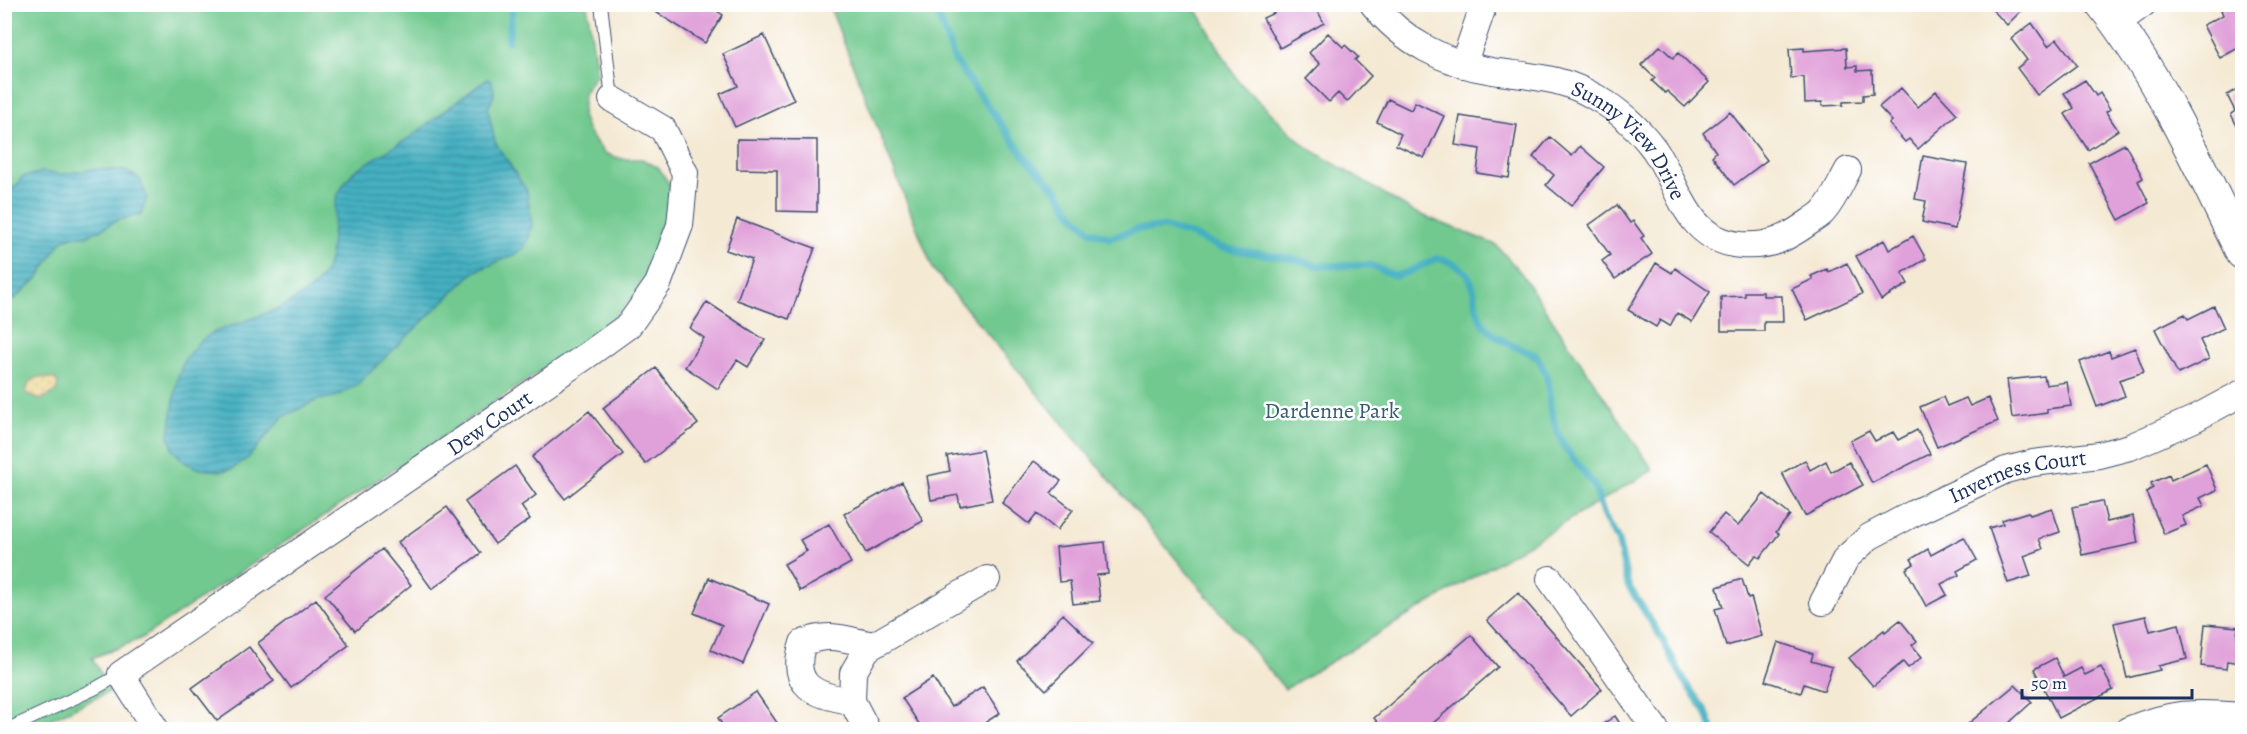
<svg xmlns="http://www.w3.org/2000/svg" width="2247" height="734" font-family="Alegreya,serif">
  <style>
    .green { fill: #71c98f; stroke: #467c76; stroke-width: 1.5 }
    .sand { fill: url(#sand-dots); stroke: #84847e; stroke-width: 1.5 }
    .water { fill: url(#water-rules); stroke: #307090; stroke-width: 1.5 }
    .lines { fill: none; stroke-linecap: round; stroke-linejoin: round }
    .stream { stroke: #44b0c1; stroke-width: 7 }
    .building { fill: #e0a0d9 }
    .service-casing { stroke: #3c4b70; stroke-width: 14 }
    .minor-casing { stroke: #3c4b70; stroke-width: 28 }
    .tertiary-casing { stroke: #3c4b70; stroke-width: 34 }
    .service { stroke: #fff; stroke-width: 12 }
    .minor { stroke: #fff; stroke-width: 26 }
    .tertiary { stroke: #fff; stroke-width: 32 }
    .labels { text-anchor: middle; stroke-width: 5; stroke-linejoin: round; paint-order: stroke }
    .street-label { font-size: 22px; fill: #1b2f5e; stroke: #fff }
    .park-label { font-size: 22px; fill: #355d6d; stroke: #fff }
  </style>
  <defs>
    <pattern id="sand-dots" width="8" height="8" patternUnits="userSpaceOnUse" patternTransform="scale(1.5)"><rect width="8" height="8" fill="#eeda9e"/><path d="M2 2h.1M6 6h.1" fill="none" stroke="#ccbb8a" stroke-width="1.8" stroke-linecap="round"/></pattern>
    <pattern id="water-rules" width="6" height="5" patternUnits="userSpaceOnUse" patternTransform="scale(1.5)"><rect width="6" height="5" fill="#44b0c1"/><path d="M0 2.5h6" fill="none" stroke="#3890a0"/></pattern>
  </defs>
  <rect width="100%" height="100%" fill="#fff"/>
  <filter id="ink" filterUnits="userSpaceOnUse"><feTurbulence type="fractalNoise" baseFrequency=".0167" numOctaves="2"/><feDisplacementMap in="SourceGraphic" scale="12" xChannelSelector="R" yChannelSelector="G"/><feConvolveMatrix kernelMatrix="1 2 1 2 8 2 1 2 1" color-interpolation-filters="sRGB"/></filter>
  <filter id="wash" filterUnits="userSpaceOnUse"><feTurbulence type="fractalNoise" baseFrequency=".008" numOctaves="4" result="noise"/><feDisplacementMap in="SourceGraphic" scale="24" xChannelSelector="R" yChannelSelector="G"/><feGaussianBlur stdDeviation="1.35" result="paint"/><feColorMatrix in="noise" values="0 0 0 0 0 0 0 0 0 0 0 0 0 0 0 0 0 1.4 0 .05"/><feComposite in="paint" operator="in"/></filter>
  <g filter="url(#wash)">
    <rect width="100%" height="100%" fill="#f4e9d3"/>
    <path class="green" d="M4,5h583l10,68 -13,19 -2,24 7,17 15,20 18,6h20l17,9 12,19 -4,39 -13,37 -20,34 -32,33 -462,309 -48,19 19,33 -84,39 -23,-1z
      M829,5h365l44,76 67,65 107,65 84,34 25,28 132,197 -368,219 -352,-420z"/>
    <path class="sand" d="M39,377l16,2 3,4 -2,9 -16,8 -14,-7 3,-11z"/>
    <path class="water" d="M487,79l4,2c6,13 2,16 -3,28l7,33 32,49 5,33 -3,14 -5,10 -10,7 -40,17 -117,113 -22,12 -18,3 -34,17 -35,41 -16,11 -11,2 -22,-2 -15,-7 -11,-12 -4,-15 8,-55 7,-20 14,-17 14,-10 73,-27 29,-19 12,-16 4,-15 6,-57 8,-15 10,-13 55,-33z
      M95,169l30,2 15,8 7,19 -6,17 -23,5 -20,11 -12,5h-15l-10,6 -23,36 -33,29v-115l12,-7 5,-8 20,-5 20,2z"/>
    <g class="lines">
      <path class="stream" d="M934,4l21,57 71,97 31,32 17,26 16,15 20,7 28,-9 26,-2 28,8 30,13 72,11 25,7 51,-1 26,11 12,-4 30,-14c25,8 34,14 37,41 2,8 3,16 7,23 13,19 35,25 55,34l9,18 3,12 1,22 6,20 9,20 29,37 11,34 13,21 10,45 33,52 25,47 19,26 8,20
        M508,41l5,-37"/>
    </g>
    <g id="blocks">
      <path class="building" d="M647,4h66l-2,3 12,8 -18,28 -59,-37z
        M1269,4h45l10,19 -44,25 -17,-30 11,-5z
        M1987,4h41l-21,21z
        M2232,4h10v42l-22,12 -17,-33 20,-10 -2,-5z
        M2032,23l16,23 9,-7 20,26 -40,30 -20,-27 10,-8 -16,-21z
        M1328,33l15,14 2,-2 13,12 -3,3 16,16 -24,26 -9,-9 -9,9 -23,-23 14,-15 -11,-11z
        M764,35l30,65 -59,27 -15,-33 18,-8 -15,-32z
        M1660,46l13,12 5,-5 31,29 -24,25 -18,-16 -2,2 -13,-12 3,-3 -14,-13z
        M1804,48v3l42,-3 1,19 10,-1v5l15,-1 1,24 -10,1v6l-20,1v3l-21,1v-4l-17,1 -1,-26 -13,1 -2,-29z
        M2085,80l11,16 4,-3 10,16 -4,3 12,18 -30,20 -23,-36 9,-6 -10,-15z
        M2242,87v42l-3,1 -8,-16 4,-3 -8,-16z
        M1901,88l17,19 18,-16 21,23 -39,35 -9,-10 -4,3 -16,-18 3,-3 -13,-14z
        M1388,99l23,11 4,-8 29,14 -20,42 -28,-13 5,-11 -24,-12z
        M1730,112l37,48 -33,25 -22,-29 4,-4 -13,-19z
        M1460,116l57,9 -8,53 -32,-5 3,-24 -25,-4z
        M1550,137l22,19 8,-10 24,21 -33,39 -25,-21 8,-10 -21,-18z
        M737,139l80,1v72l-40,-1v-41l-40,-1z
        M2125,144l18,34 -5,3 11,22 -30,17 -30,-57z
        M1923,156l44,8 -12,65 -33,-7 4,-21 -11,-2z
        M1617,205l13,18 3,-2 11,15 -3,2 11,16 -37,25 -13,-18 8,-6 -21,-30z
        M737,219l78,29 -26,71 -52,-19 15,-41 -26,-9z
        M1913,236l13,23 -24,14 6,11 -27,16 -25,-44 28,-16 5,10z
        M1656,263l16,10 3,-5 35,24 -18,30 -15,-9 -7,13 -10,-6 -4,7 -28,-17z
        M1847,263l15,31 -55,26 -15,-31 21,-10 -2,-3 16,-7 2,3z
        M1745,292h18v4h19l1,26h-19v9h-43v-34l24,-1z
        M707,302l58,38 -17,27 -11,-7 -19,29 -33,-22 19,-29 -14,-10z
        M2214,306l10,22 -24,12 9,19 -31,15 -23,-45 30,-15 3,5z
        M2135,348l9,24 -25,8 6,16 -28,11 -17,-45 29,-11 2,6z
        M656,368l42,56 -53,40 -42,-56z
        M2044,376l2,9 21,-3 4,24 -24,3v4l-35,5 -5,-38z
        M1943,397l4,9 19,-8 4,8 18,-8 10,23 -61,26 -17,-40z
        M589,411l34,43 -58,45 -33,-42z
        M1917,430l13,24 -58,29 -22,-42 19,-10 6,10 18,-9 5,8z
        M982,450l10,50 -32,6 -2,-11 -27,5 -4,-24 23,-5 -3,-15z
        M1805,460l5,10 16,-9 5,11 18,-10 14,23 -58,31 -23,-43z
        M1034,461l27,20 -10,12 22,17 -16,20 -20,-16 -8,10 -27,-21z
        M2206,464l11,26 -17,8 4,8 -22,10 4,9 -22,9 -18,-42 7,-4 -2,-5 18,-8 2,5z
        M515,466l21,29 -15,11 9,13 -35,25 -30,-42z
        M902,482l21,39 -57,32 -22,-39z
        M1764,494l26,21 -14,17 3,2 -19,24 -4,-3 -7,9 -40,-32 15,-18 14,12z
        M2102,501l5,21 26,-6 5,27 -56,12 -10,-48z
        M447,507l34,46 -49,36 -34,-47z
        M2052,508l8,24 -21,7 4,10 -19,7 7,20 -23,7 -19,-55 14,-4 -1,-4 26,-8 2,3z
        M829,524l22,39 -51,28 -16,-27 23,-13 -7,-11z
        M1964,537l13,23 -20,11 2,4 -18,9 6,11 -21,11 -20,-37 8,-5 -3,-5 17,-10 3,6z
        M1105,542l3,32 -11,1 3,26 -27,3 -3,-23 -11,1 -3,-35z
        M382,549l29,36 -56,46 -30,-36z
        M709,578l60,26 -26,60 -32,-14 11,-25 -28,-12z
        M1742,579l6,19 3,-1 11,39 -36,10 -11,-37 8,-2 -6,-20z
        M1518,593l84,96 -31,27 -84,-96z
        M316,599l33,46 -58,43 -33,-45z
        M1063,614l30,29 -47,47 -29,-29z
        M2146,616l4,15 29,-7 8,35 -29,7 2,4 -33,8 -13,-55z
        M1900,620l17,21 -5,4 10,12 -14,11 -5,-6 -30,24 -24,-28 35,-28 1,2z
        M2205,624l33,3 -1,10h5v26l-15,-2 -1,8 -25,-3z
        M1471,635l27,32 -73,63h-41l-10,-12z
        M1778,642l35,12 -2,7 21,6 -8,24 -20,-7 -3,9 -36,-12z
        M249,647l25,34 -57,40 -25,-33z
        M2055,658l9,19 17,-9 4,7 16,-8 12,23 -54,28 -25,-49z
        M933,678l18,29 32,-20 17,26 -26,17h-51l-21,-32z
        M2015,685l17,17 -22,20 6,8h-44l-4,-6z
        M756,692l26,38h-57l-7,-12z
        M1615,716l9,14h-30z"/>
    </g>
  </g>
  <g filter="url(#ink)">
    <use href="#blocks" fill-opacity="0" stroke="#3c4b70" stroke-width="1.5"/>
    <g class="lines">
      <defs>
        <path id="service" d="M601,4l11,95
          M6,730l90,-42 25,-14"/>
        <g id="minor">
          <path id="s1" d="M1373,4c29,37 73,60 119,67 40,6 68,5 105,27 21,12 42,31 57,51 26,37 31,91 87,96 31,2 46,-7 70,-24 4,-3 8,-5 11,-8 11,-11 18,-29 26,-43"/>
          <path d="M2117,23l26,-19"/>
          <path d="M1463,65l21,-61"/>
          <path d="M1550,579l106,151"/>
          <path id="s2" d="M1823,602l23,-44 23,-21 45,-24 92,-43 27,-7 66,-8 31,-8 64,-28 48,-26"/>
          <path d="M852,701c-37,-5 -63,-15 -49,-58 27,-12 43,-3 70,2"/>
          <path id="s3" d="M156,730l-35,-56 468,-320 40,-29 29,-41 22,-59 5,-52 -22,-44 -51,-30"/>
          <path d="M867,730l-15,-29 1,-28 14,-24 120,-70"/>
          <path d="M2128,730c45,-18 67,-18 114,-14"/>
        </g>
        <path id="tertiary" d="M2102,4c59,75 98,164 140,249"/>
      </defs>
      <use href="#service" class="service-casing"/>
      <use href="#minor" class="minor-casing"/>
      <use href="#tertiary" class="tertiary-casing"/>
      <use href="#service" class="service"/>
      <use href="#minor" class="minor"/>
      <use href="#tertiary" class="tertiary"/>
    </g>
  </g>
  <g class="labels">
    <g class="street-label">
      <text dy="8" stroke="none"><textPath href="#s1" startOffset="302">Sunny View Drive</textPath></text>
      <text dy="8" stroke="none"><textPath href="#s3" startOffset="512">Dew Court</textPath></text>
      <text dy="8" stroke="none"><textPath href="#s2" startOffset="243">Inverness Court</textPath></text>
    </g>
    <g class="park-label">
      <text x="1332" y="418">Dardenne Park</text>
    </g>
  </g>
  <rect width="2247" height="734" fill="none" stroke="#fff" stroke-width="24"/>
  <path d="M2022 689v9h170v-9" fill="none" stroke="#1b2f5e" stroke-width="3"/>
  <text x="2031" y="689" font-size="18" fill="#1b2f5e" stroke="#ffffff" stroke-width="4.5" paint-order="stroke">50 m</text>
</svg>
